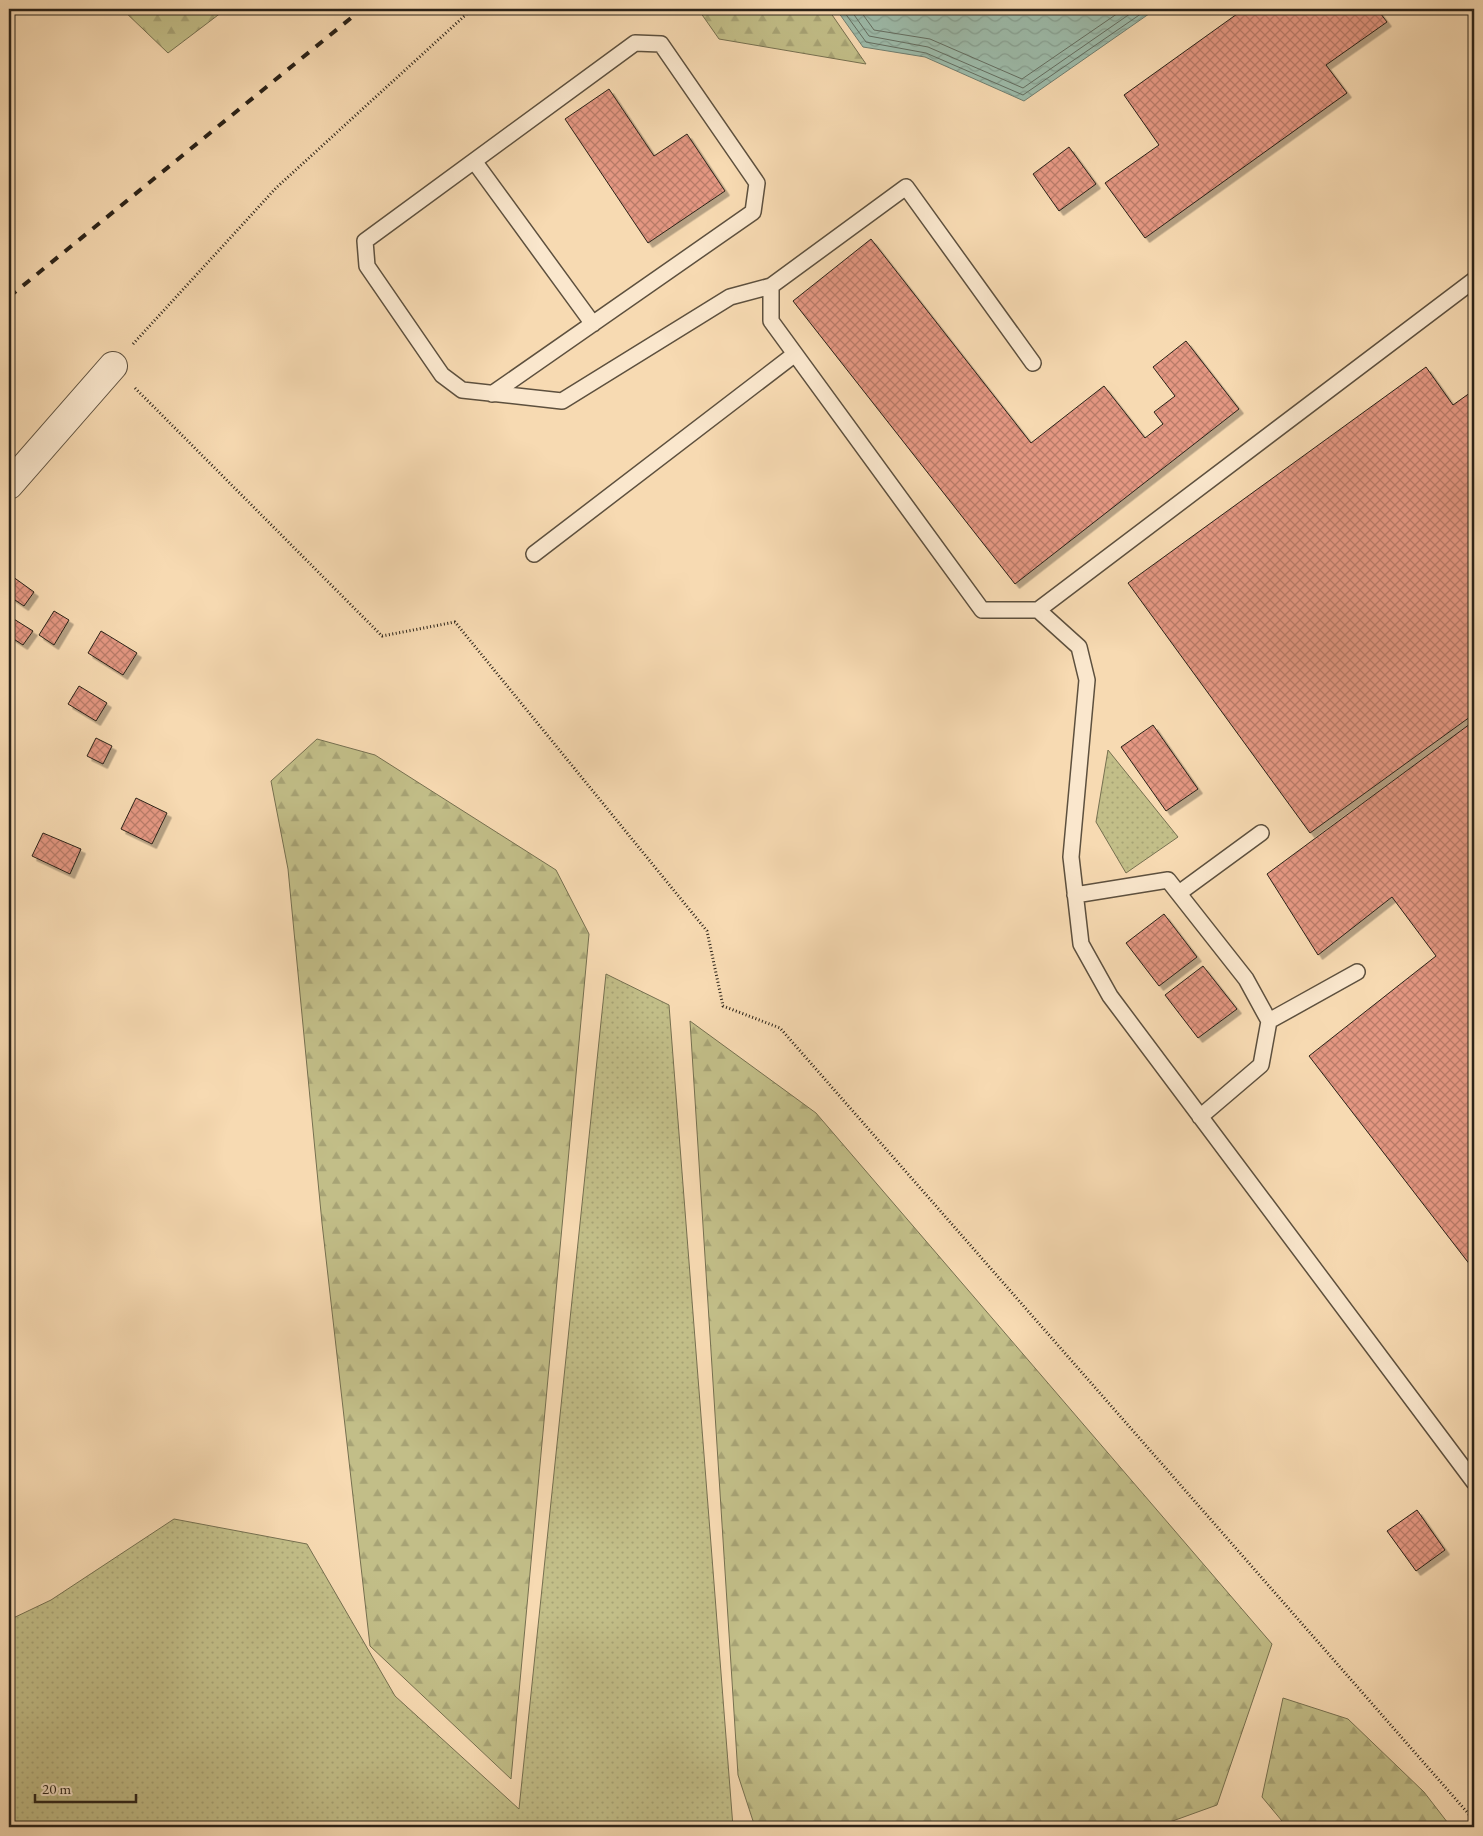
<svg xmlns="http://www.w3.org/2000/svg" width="1483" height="1836" font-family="'EB Garamond',serif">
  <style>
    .grass { fill: url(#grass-dots); stroke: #767050 }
    .forest { fill: url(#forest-firs); stroke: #767050 }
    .water { fill: url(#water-waves); stroke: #6f7e70 }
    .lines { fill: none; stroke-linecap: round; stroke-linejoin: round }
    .shore { stroke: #646e61; stroke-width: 1 }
    .building { fill: url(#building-cross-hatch); stroke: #2a2218; filter: url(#shadow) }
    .service-casing { stroke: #5d503e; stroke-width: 18 }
    .minor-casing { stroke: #5d503e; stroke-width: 30 }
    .path { stroke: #2a2218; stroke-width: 3; stroke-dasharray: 1 2.5; stroke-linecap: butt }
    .service { stroke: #fae7cd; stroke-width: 15 }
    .minor { stroke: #fae7cd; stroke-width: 28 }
    .rail { stroke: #2a2218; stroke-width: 4; stroke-dasharray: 9 9; stroke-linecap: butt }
  </style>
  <defs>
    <pattern id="grass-dots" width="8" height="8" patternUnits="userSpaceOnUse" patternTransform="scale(1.25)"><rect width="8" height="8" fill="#c2be88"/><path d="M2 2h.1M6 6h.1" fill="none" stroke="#a7a375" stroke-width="1.8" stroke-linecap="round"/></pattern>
    <pattern id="forest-firs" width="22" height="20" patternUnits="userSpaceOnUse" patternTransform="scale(1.25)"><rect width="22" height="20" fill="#c2be88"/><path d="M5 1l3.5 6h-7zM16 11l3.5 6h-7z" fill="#a7a375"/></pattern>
    <pattern id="water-waves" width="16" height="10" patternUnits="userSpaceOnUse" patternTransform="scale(1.25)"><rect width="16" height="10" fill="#9dbbaa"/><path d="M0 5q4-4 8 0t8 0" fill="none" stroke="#87a092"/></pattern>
    <pattern id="building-cross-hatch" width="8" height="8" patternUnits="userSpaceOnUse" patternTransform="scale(1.25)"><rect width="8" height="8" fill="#e49782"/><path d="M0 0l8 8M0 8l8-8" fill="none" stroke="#b97b69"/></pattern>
    <filter id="shadow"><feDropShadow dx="4.5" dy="4.5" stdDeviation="0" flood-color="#0004"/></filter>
  </defs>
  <rect width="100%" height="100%" fill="#f7dab2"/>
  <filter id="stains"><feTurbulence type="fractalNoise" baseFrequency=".004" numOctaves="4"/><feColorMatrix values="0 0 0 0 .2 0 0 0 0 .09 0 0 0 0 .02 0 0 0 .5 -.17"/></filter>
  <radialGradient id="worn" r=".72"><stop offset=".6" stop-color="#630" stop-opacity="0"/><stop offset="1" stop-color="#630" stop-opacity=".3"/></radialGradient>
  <path class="grass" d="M1108,750l70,87 -52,36 -30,-51z
    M606,974l63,31 64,822h-724v-207l42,-20 123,-81 133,25 88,152 124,113z"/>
  <path class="forest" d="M122,9h104l-58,44z
    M698,9h130l38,55 -147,-25z
    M317,739l58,16 181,115 33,64 -78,845 -141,-133 -48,-423 -34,-354 -17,-88z
    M690,1021l126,92 456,531 -55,161 -61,22h-401l-17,-52z
    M1283,1698l65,21 76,73 27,35h-164l-25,-30z"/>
  <path class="water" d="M836,9h320l-132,92 -99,-44 -62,-10z"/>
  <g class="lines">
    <path class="shore" d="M842,9l24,33 60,11 97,42 125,-86
      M850,9l19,27 59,11 95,41 114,-79
      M859,9l15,21 56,9 92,40 102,-70"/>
  </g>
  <path class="building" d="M1244,9h133l10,13 -61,43 21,28 -202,145 -40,-55 54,-38 -35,-50z
    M609,89l45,67 33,-22 38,57 -77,52 -83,-124z
    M1069,147l27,37 -37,27 -26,-37z
    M871,239l160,204 73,-57 41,52 18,-14 -9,-12 21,-16 -22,-29 33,-26 53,68 -224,175 -222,-283z
    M1426,367l27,38 21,-15v324l-164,119 -182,-250z
    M9,574l25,18 -10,14 -15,-10z
    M54,611l15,9 -15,25 -15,-10z
    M9,616l24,15 -10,14 -14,-9z
    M101,631l36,22 -14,22 -35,-22z
    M79,686l28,17 -11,18 -28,-17z
    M1474,721v549l-165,-214 127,-100 -44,-59 -74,58 -51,-81z
    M1153,725l45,64 -32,22 -45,-64z
    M96,738l16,8 -9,18 -16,-8z
    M136,798l31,15 -15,31 -31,-15z
    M43,833l38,16 -11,25 -38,-18z
    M1164,914l33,43 -38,29 -33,-43z
    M1203,966l34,43 -39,29 -33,-43z
    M1417,1510l28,40 -29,21 -29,-40z"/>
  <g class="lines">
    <defs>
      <path id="service" d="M474,161l119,163
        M1033,363l-127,-176 -135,99v35l211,289h56l41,37 8,33 -16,177 10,87 29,52 364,486
        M492,394l261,-182 4,-29 -96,-139 -26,-1 -270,198 2,25 75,109 20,15 100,11 168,-104 41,-11
        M534,554l261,-200
        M1038,610l436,-330
        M1179,893l82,-60
        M1075,895l93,-15 78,99 23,42 -8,44 -61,52
        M1269,1021l88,-49"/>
      <path id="minor" d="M9,485l104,-119"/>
    </defs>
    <use href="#service" class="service-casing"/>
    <use href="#minor" class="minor-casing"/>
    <path class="path" d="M133,344l143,-156 196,-179
      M135,388l247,248 73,-14 252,309 16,75 57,22 694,792"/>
    <use href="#service" class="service"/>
    <use href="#minor" class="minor"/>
    <path class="rail" d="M9,297l353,-288"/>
  </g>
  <rect width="1483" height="1836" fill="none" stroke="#f7dab2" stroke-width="30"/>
  <rect x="10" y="10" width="1463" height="1816" fill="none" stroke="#2a2218" stroke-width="2.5"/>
  <rect x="15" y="15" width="1453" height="1806" fill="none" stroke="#2a2218"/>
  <path d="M35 1794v8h101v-8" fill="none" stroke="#2a2218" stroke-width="2.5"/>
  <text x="42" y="1794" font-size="15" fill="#2a2218" stroke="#fae7cd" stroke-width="4" paint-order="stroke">20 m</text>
  <rect width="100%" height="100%" filter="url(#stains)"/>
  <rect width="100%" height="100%" fill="url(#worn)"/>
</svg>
